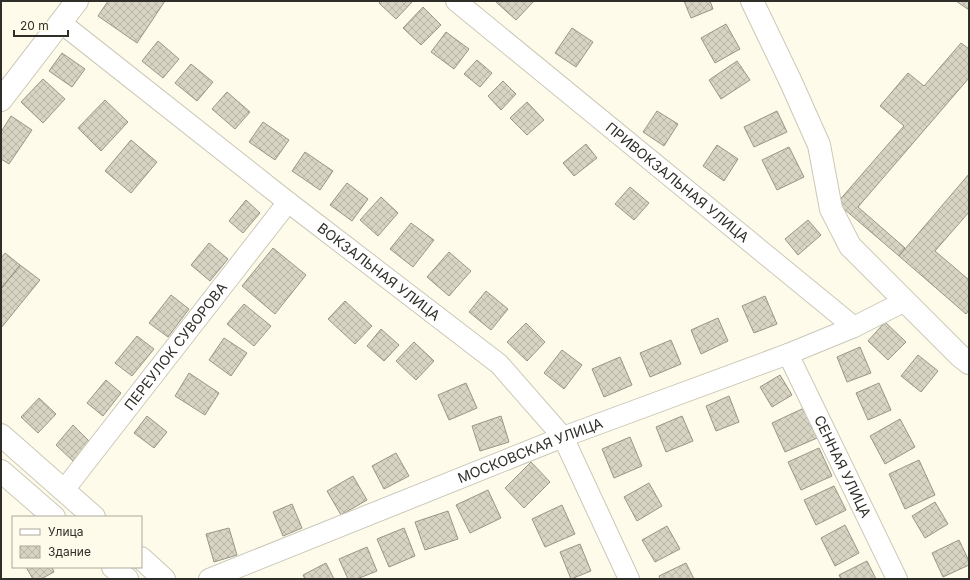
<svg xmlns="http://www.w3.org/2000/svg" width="970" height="580" font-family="Inter,sans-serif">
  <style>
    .building { fill: url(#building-cross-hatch); stroke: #999687 }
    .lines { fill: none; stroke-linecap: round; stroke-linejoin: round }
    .street-casing { stroke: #ccc8b8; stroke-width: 22 }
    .secondary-casing { stroke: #ccc8b8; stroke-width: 24 }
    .primary-casing { stroke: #ccc8b8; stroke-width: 24 }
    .street { stroke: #fff; stroke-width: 20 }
    .secondary { stroke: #fff; stroke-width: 22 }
    .primary { stroke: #fff; stroke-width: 22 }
    .labels { text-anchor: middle; stroke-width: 3.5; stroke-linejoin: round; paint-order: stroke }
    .street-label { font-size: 14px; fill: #302e28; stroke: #fefbea }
  </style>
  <defs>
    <pattern id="building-cross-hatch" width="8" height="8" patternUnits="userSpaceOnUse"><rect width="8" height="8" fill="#d7d4c4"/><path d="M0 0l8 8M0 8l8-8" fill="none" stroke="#b9b6a8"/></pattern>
  </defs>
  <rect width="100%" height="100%" fill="#fefbea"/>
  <path class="building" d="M108,1h57l-28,42 -39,-27z
    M381,1h32l-17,18 -17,-16z
    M498,1h36l-18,19 -20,-18z
    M684,1h26l3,8 -22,9z
    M956,1h13v9z
    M423,7l18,18 -20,20 -18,-17z
    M726,24l14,25 -25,14 -14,-25z
    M572,28l21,14 -17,25 -21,-14z
    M446,32l23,17 -15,20 -23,-17z
    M158,41l21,18 -16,19 -21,-17z
    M961,43l8,6v29l-111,129 47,41 -6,8 -62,-53 67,-77 -24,-20 28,-33 16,13z
    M62,53l23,16 -13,18 -23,-16z
    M477,60l15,13 -12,14 -16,-13z
    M737,61l13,19 -29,19 -12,-19z
    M191,64l22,18 -16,19 -22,-18z
    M43,79l22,20 -22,24 -22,-21z
    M503,81l13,13 -15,16 -13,-14z
    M227,92l23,20 -15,17 -23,-20z
    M105,100l23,22 -27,29 -23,-23z
    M527,102l17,18 -17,15 -17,-17z
    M657,111l21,13 -14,22 -21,-14z
    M777,111l10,21 -33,15 -10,-20z
    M11,116l21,14 -23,34 -8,-5v-27z
    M263,122l26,18 -14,20 -26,-18z
    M131,140l26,22 -26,31 -26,-22z
    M586,144l11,14 -23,18 -11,-13z
    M717,145l21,14 -14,22 -21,-15z
    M789,147l15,30 -27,13 -15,-30z
    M305,152l28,19 -13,19 -28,-19z
    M969,174v38l-34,39 34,29v30l-3,4 -67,-58z
    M347,183l21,16 -16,22 -22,-16z
    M630,187l19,16 -15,17 -19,-16z
    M381,197l17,16 -20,23 -18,-16z
    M246,200l14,13 -17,20 -14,-12z
    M808,220l13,15 -23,20 -13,-16z
    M411,223l23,17 -21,27 -23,-18z
    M209,243l19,16 -18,22 -19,-16z
    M273,248l33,27 -31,39 -33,-28z
    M449,252l22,19 -22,25 -22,-19z
    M5,253l15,12 -19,24v-31z
    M20,265l20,15 -39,48v-39z
    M486,291l22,18 -17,21 -22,-18z
    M171,295l18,14 -21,28 -19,-14z
    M765,296l12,28 -23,9 -12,-27z
    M345,301l27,25 -17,18 -27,-25z
    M244,304l27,22 -17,20 -27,-22z
    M718,318l10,23 -27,13 -10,-24z
    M885,322l21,20 -18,18 -20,-19z
    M526,323l19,19 -18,19 -20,-19z
    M381,329l18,16 -15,16 -17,-15z
    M137,336l17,13 -22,27 -17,-13z
    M224,338l23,15 -16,23 -22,-16z
    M671,340l10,24 -31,13 -10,-24z
    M414,342l20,19 -18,19 -20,-19z
    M860,347l11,26 -24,9 -10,-25z
    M562,350l20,15 -18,24 -20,-16z
    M918,355l20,16 -17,21 -20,-16z
    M620,357l12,28 -28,12 -12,-28z
    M189,373l30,20 -14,22 -30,-19z
    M780,375l12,20 -20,12 -12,-20z
    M106,380l15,13 -18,23 -16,-13z
    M466,383l11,25 -28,12 -11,-25z
    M879,383l12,27 -23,10 -12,-27z
    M729,396l10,26 -23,9 -10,-25z
    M39,398l17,16 -18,19 -17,-16z
    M804,408l13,30 -32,14 -13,-29z
    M147,416l20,16 -13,16 -20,-15z
    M501,416l8,26 -29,9 -8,-25z
    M682,416l11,25 -27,11 -10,-25z
    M900,419l15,28 -30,17 -15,-28z
    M73,425l17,17 -17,19 -17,-16z
    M630,437l12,29 -28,12 -12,-29z
    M819,448l13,28 -31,14 -13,-28z
    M396,453l13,23 -25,13 -12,-23z
    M919,460l16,35 -30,14 -16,-35z
    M531,462l19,20 -26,26 -19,-20z
    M353,476l14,24 -26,15 -14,-24z
    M649,483l13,23 -25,15 -13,-24z
    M834,486l12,24 -30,15 -12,-25z
    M488,490l13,28 -31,15 -14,-28z
    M935,502l13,22 -23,14 -13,-22z
    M292,504l10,24 -19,8 -10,-24z
    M562,505l13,29 -30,13 -13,-28z
    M448,511l10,28 -33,11 -10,-28z
    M845,525l14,28 -24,13 -14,-28z
    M667,526l13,23 -25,13 -13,-22z
    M229,528l8,27 -23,7 -8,-28z
    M404,528l11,28 -26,11 -12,-28z
    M959,540l10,21v4l-26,12 -11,-24z
    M580,544l11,27 -20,8 -11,-27z
    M367,547l10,24 -20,8h-9l-9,-20z
    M867,561l9,18h-35l-2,-4z
    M326,563l8,16h-29l-2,-4z
    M686,563l8,16h-34l-1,-3z
    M26,567h26l2,5 -13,7h-8z"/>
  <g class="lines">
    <defs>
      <g id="street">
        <path id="s1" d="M456,1l398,326 51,-26"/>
        <path id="s2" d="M60,22l228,180 211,162 64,73 66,142"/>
        <path id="s3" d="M788,354l109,225"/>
        <path id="s4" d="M64,490l224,-288"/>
        <path id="s5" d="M209,579l354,-142 225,-83 66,-27"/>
      </g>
      <path id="secondary" d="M752,1l38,79 29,65 12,64 19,37 110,110 9,7
        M1,100l76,-99"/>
      <path id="primary" d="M1,435l93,82
        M1,471l53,46
        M141,558l23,21
        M113,567l14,12"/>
    </defs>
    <use href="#street" class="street-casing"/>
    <use href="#secondary" class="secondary-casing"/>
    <use href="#primary" class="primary-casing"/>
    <use href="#street" class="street"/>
    <use href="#secondary" class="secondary"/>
    <use href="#primary" class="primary"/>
  </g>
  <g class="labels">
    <g class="street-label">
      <text dy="5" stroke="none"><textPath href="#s1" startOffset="286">ПРИВОКЗАЛЬНАЯ УЛИЦА</textPath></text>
      <text dy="5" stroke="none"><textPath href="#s2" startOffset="405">ВОКЗАЛЬНАЯ УЛИЦА</textPath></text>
      <text dy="5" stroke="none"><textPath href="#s4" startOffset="182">ПЕРЕУЛОК СУВОРОВА</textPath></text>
      <text dy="5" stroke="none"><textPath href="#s5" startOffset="346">МОСКОВСКАЯ УЛИЦА</textPath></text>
      <text dy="5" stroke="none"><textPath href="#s3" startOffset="125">СЕННАЯ УЛИЦА</textPath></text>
    </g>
  </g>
  <rect width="970" height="580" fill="none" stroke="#302e28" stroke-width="4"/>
  <rect x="12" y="516" width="130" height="52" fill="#fefbea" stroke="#aca99c"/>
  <rect x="20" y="529" width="20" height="6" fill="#ffffff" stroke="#aca99c"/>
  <text x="48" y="536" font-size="12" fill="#302e28">Улица</text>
  <rect x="20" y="546" width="20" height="12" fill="url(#building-cross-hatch)" stroke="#aca99c"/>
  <text x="48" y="556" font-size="12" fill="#302e28">Здание</text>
  <path d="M14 30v6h54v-6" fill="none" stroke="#302e28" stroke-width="2"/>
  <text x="20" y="30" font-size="12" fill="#302e28" stroke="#fefbea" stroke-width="3" paint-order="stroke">20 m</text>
</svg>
